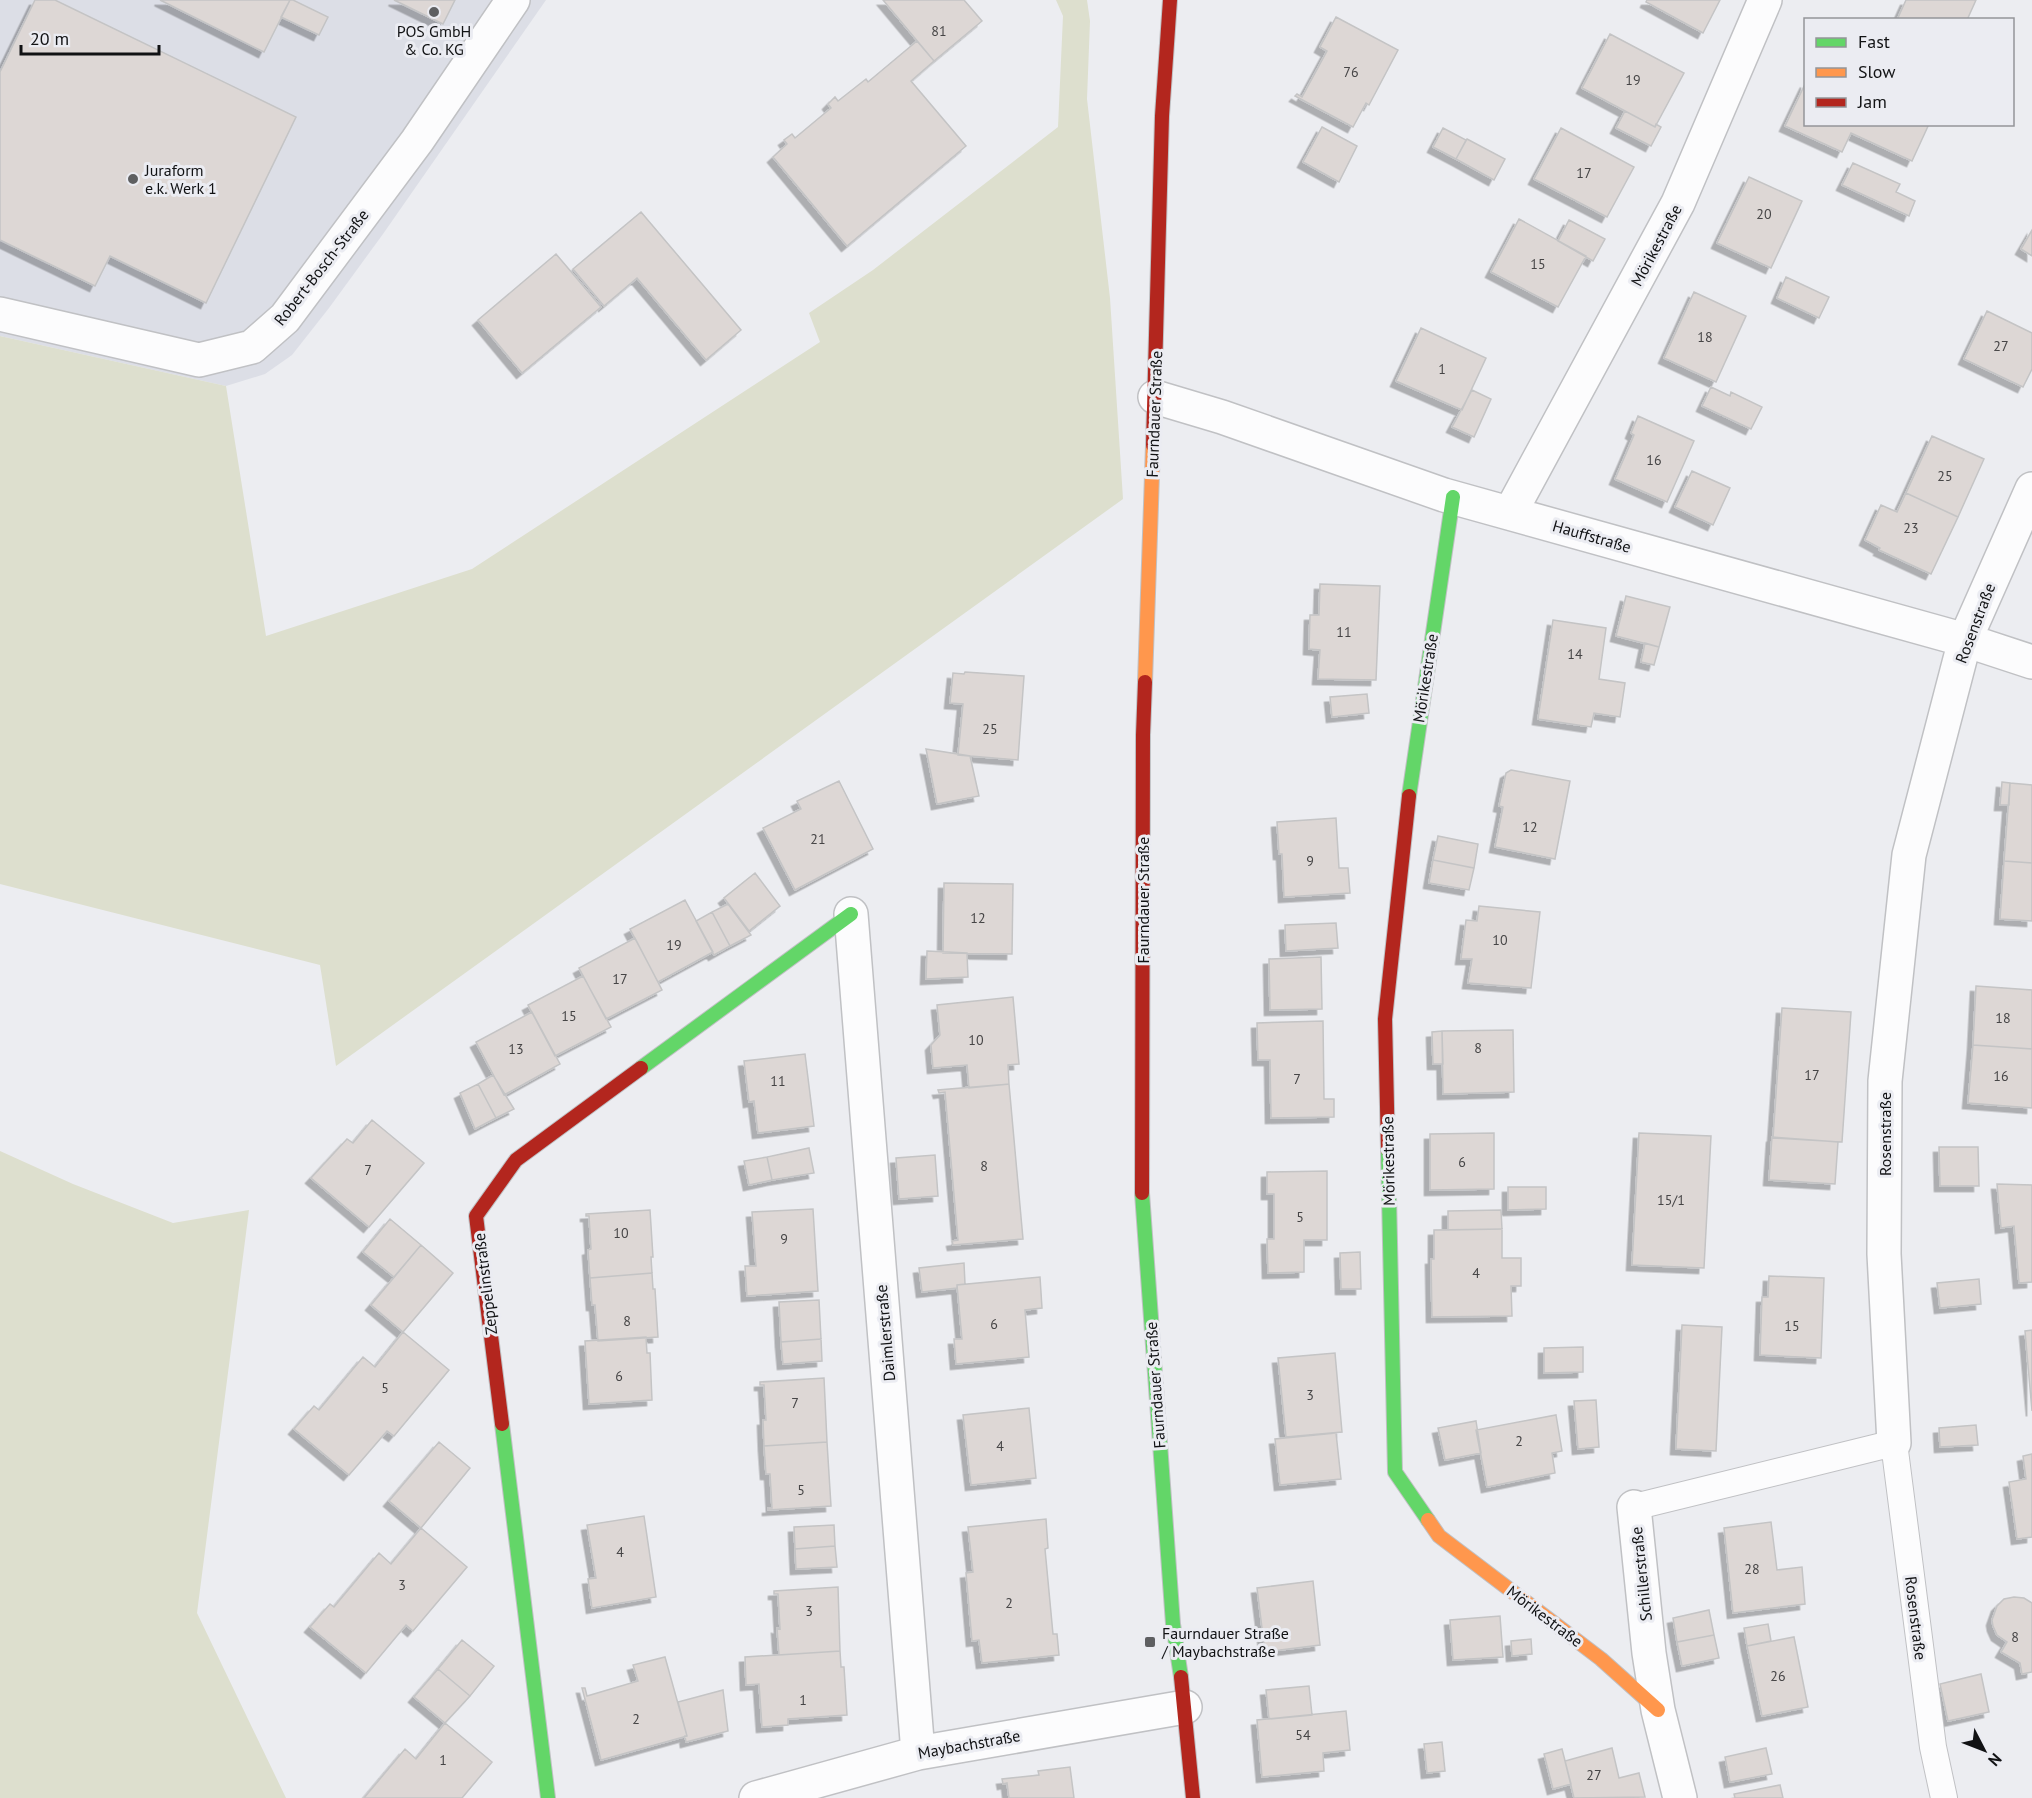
<svg xmlns="http://www.w3.org/2000/svg" width="2032" height="1798" font-family="'PT Sans',sans-serif">
  <style>
    .built { fill: #dcdee6 }
    .green { fill: #dddfce }
    .building { fill: #ddd7d5; stroke: #c4c4c5; stroke-width: 1.5; filter: url(#shadow) }
    .lines { fill: none; stroke-linecap: round; stroke-linejoin: round }
    .lane-casing { stroke: #c0c1c4; stroke-width: 28 }
    .street-casing { stroke: #c0c1c4; stroke-width: 36 }
    .fast-casing { stroke: #c0c1c4; stroke-width: 16 }
    .slow-casing { stroke: #c0c1c4; stroke-width: 16 }
    .jam-casing { stroke: #c0c1c4; stroke-width: 16 }
    .lane { stroke: #fcfcfd; stroke-width: 26 }
    .street { stroke: #fcfcfd; stroke-width: 33 }
    .fast { stroke: #63d668; stroke-width: 14 }
    .slow { stroke: #ff974d; stroke-width: 14 }
    .jam { stroke: #b3261e; stroke-width: 14 }
    .poi-dot { fill: #5e5f61; stroke: #ebecf2; stroke-width: 2 }
    .labels { text-anchor: middle; stroke-width: 6; stroke-linejoin: round; paint-order: stroke }
    .number-label { font-size: 14px; fill: #464546 }
    .poi-label { font-size: 16px; fill: #111214; stroke: #ebecf2; text-anchor: start }
    .street-label { font-size: 16px; fill: #111214; stroke: #ebecf2 }
  </style>
  <defs>
    <filter id="shadow"><feDropShadow dx="-5.5" dy="5.5" stdDeviation="0" flood-color="#0004"/></filter>
  </defs>
  <rect width="100%" height="100%" fill="#ecedf1"/>
  <path class="built" d="M0,0h546l-163,234 -54,74 -37,47 -27,19 -39,12 -226,-50z"/>
  <path class="green" d="M1056,0h31l3,21 -3,78 23,199 13,201 -787,567 -16,-101 -320,-81v-548l226,50 40,250 206,-67 348,-227 -11,-29 64,-43 185,-143 5,-111z
    M0,1151l73,33 100,39 76,-13 -52,403 89,185h-286z"/>
  <path class="building" d="M35,0h20l241,117 -90,186 -96,-47 -15,30 -95,-46v-168z
    M160,0h130l-26,52z
    M290,0h3l35,17 -9,18 -38,-18z
    M394,0h61l-12,24z
    M883,0h81l18,21 -48,40z
    M1647,0h73l-17,33 -57,-31z
    M1906,0h70l-9,20h-70z
    M1336,17l62,33 -29,55 -3,-2 -13,24 -58,-31 2,-2 5,3 25,-46 -7,-4z
    M1610,34l74,39 -29,54 -73,-39z
    M917,41l17,20 -23,20 55,65 -119,100 -74,-89 14,-13 -3,-4 8,-6 3,4 36,-30 -3,-4 7,-7 3,4 28,-22 2,3z
    M1806,82v42h123l-17,37 -61,-28 -9,19 -57,-26z
    M1625,111l30,16 1,-3 5,3 -10,19 -35,-18z
    M1322,127l35,19 -18,36 -36,-20z
    M1443,128l23,12 -10,19 -23,-12z
    M1561,128l73,39 -27,50 -73,-38z
    M1467,139l38,20 -11,21 -38,-21z
    M1853,163l47,21 -4,8 19,9 -6,15 -67,-31z
    M1749,177l53,24 -31,67 -54,-25z
    M641,212l100,118 -35,30 -69,-82 -33,28 -31,-37z
    M1519,219l67,37 -28,51 -67,-35z
    M1569,220l36,19 -12,22 -35,-20z
    M2032,230v26l-11,-7z
    M556,254l45,53 -79,66 -44,-53z
    M1786,277l43,20 -10,21 -42,-20z
    M1694,292l52,24 -30,66 -52,-24z
    M1987,311l45,22v36l-9,18 -59,-28z
    M1421,328l65,30 -24,52 -66,-29z
    M1711,387l19,9 1,-4 31,15 -11,22 -49,-23z
    M1472,390l19,9 -17,38 -22,-10z
    M1638,416l56,25 -27,61 -52,-23 19,-44 -3,-2z
    M1932,436l52,23 -26,58 -52,-24z
    M1692,471l38,17 -17,37 -38,-18z
    M1906,493l52,24 -27,57 -52,-24 1,-2 -15,-8 16,-35 16,7z
    M1320,584l60,2 -4,94 -58,-1 2,-29 -11,-1 1,-34h9z
    M1626,596l44,11 -11,40 -43,-11z
    M1553,620l53,8 -7,51 26,4 -5,34 -26,-4 -3,14 -53,-8z
    M1645,643l14,4 -5,18 -13,-3z
    M965,672l59,4 -6,84 -60,-5 5,-51 -13,-1 3,-30 11,1z
    M1367,694l2,19 -37,4 -2,-20z
    M926,749l44,7 9,40 -42,8z
    M1511,770l59,11 -15,78 -60,-12 8,-40 -4,-1 7,-33z
    M839,781l34,68 -78,41 -32,-62 38,-19 -4,-8z
    M2002,782l8,1 -1,22h-9z
    M2010,783l22,2v78l-28,-2z
    M1336,818l3,50h9l2,25 -66,4 -2,-43h-3l-2,-32z
    M1438,836l40,8 -4,24 -41,-8z
    M1433,860l41,8 -5,22 -40,-7z
    M2004,861l28,2v58l-32,-2z
    M755,873l25,33 -31,25 -25,-33z
    M944,883l69,1 -1,70 -69,-1z
    M685,900l28,52 -55,30 -28,-53z
    M728,904l23,31 -21,11 -18,-34z
    M1479,906l61,6 -9,76 -63,-5 4,-24h-11l5,-39 11,1z
    M712,912l18,34 -16,9 -18,-34z
    M1336,923l2,25 -52,3 -1,-26z
    M635,938l27,52 -56,29 -27,-51z
    M927,951l40,2 1,24 -42,2z
    M1321,957l1,52 -52,1 -1,-51z
    M583,976l28,51 -56,29 -27,-51z
    M1976,986l56,4v59l-59,-4z
    M1013,997l6,67 -11,1 1,19 -40,4 -2,-23 -34,3 -2,-23 9,-10 -3,-30z
    M1782,1008l69,4 -9,130 -69,-4z
    M532,1012l28,52 -56,31 -28,-53z
    M1323,1021l1,78h10v18l-63,1 -1,-58h-12l-1,-37z
    M1513,1030l1,62 -71,2 -1,-63z
    M1442,1031l1,33h-10l-1,-32z
    M1973,1045l59,4v59l-64,-5z
    M805,1054l9,72 -56,7 -4,-32 -5,1 -5,-41z
    M493,1075l21,34 -18,9 -18,-34z
    M478,1084l18,34 -21,11 -15,-36z
    M1009,1084l14,155 -70,6 -1,-4 6,-1 -13,-148 -6,1 -1,-3z
    M372,1120l52,43 -55,64 -58,-49 36,-39 6,4z
    M1494,1133v56l-64,1v-56z
    M1639,1133l72,3 -7,132 -72,-3z
    M1772,1137l66,5 -3,42 -66,-4z
    M1939,1147h39l1,39h-39z
    M809,1148l5,25 -42,7 -5,-23z
    M935,1155l3,41 -39,3 -3,-41z
    M767,1157l5,23 -23,5 -5,-24z
    M1327,1171v69h-23v32l-36,1 -1,-34h7v-45h-7v-22z
    M1997,1184l35,1v97l-13,1 -5,-57 -13,2z
    M1508,1187h38v22l-38,1z
    M813,1209l5,82 -71,5 -2,-30h11l-4,-54z
    M650,1210l3,47h-2l1,16 -62,5 -2,-28 3,-1 -2,-33h-3v-2z
    M1501,1210l1,19 -54,1v-19z
    M390,1219l31,26 -27,32 -31,-25z
    M1502,1229v29h19v28h-10l1,30 -80,1 -1,-58h3v-29z
    M421,1245l32,28 -50,59 -32,-27z
    M1360,1252l1,37h-20l-1,-36z
    M964,1263l1,21 -8,1v3l-35,4 -3,-24z
    M652,1273l1,16h2l3,48 -60,4 -3,-36h-3l-2,-27z
    M1769,1276l55,2 -3,80 -61,-3 2,-58h6z
    M1040,1277l2,31 -17,2 4,47 -73,7 -2,-25h8l-5,-54z
    M1979,1279l2,25 -41,4 -3,-25z
    M819,1300l2,39 -40,3 -2,-40z
    M1682,1325l40,2 -6,124 -40,-2z
    M2032,1330v81l-7,-80z
    M403,1332l46,38 -55,66 -7,-5 -38,44 -55,-46 20,-23 5,4 44,-53 12,10z
    M646,1337l1,16h3l2,47 -63,4 -4,-63z
    M821,1339l1,22 -39,3 -2,-22z
    M1583,1347v25l-39,1v-25z
    M1335,1353l7,79 -56,5 -8,-79z
    M824,1378l3,64 -63,4 -1,-26h3l-2,-35h-4v-3z
    M1596,1400l3,47 -21,2 -4,-48z
    M1029,1408l7,70 -65,7 -8,-70z
    M1556,1415l6,36 -10,2 3,20 -68,14 -11,-57z
    M1476,1421l5,32 -36,7 -7,-32z
    M1976,1425l2,20 -38,2 -1,-19z
    M1336,1433l5,46 -61,6 -5,-46z
    M439,1442l31,26 -49,60 -32,-27z
    M827,1442l4,64 -63,4v-2h4l-2,-34h-4l-2,-28z
    M2032,1454v83l-15,2 -8,-57 17,-3 -3,-23z
    M644,1516l12,81 -64,11 -4,-29 8,-1 -9,-53z
    M1046,1519l2,29 -3,1 8,85h4l2,21 -77,8 -3,-23 -7,1 -6,-68 7,-1 -5,-45z
    M1771,1522l6,48 25,-3 3,37 -72,9 -9,-85z
    M834,1525l1,21 -40,3 -1,-22z
    M421,1528l46,39 -54,64 -7,-6 -40,48 -56,-46 20,-23 4,3 45,-54 12,11z
    M835,1546l2,21 -41,2 -1,-20z
    M1313,1581l7,64 -55,7 -8,-64z
    M838,1587l2,64 -61,4 -2,-27 3,1 -2,-35h-4v-3z
    M2014,1597l10,1 8,5v69l-10,2 -2,-11 -19,-11 6,-10 -10,-7 -4,-9 -1,-6 5,-14 7,-7z
    M1709,1610l5,25 -37,7 -4,-24z
    M1500,1616l3,41 -50,3 -3,-40z
    M1768,1624l3,17 -24,5 -3,-18z
    M1714,1635l5,23 -37,8 -5,-24z
    M1794,1637l14,70 -46,9 -15,-70z
    M1531,1639l1,15 -20,2 -1,-15z
    M462,1640l32,26 -24,30 -32,-27z
    M840,1651l1,16h3l3,48 -59,4v6l-26,2 -3,-43 -13,1 -1,-28z
    M665,1657l22,79 -86,24 -19,-72h3l2,8 51,-15 -5,-16z
    M438,1669l32,27 -25,27 -31,-26z
    M1981,1674l8,38 -41,9 -8,-37z
    M1309,1686l3,29 -43,4 -3,-29z
    M723,1690l5,41 -42,11 -1,-6h2l-9,-34z
    M1346,1711l4,39 -27,3 1,18 -62,6 -5,-57z
    M445,1723l47,39 -30,36h-98l41,-49 11,10z
    M1442,1742l3,29 -18,2 -3,-29z
    M1612,1748l7,30 20,-5 6,24 -71,1 -9,-37z
    M1766,1748l6,26 -42,8 -5,-25z
    M1562,1749l9,35 -18,5 -9,-35z
    M1070,1767l4,31h-65l-2,-15 -4,1 -1,-5 37,-4 -1,-4z
    M1780,1785l3,13h-48l-1,-4z"/>
  <g class="lines">
    <defs>
      <path id="lane" d="M1634,1507l260,-64 39,304 11,51"/>
      <path id="street" d="M0,314l199,46 53,-13 33,-29 132,-177 96,-141
        M1155,397l67,20 222,78 521,145 67,22
        M1510,513l168,-310 87,-203
        M851,914l67,839
        M1894,1443l-10,-189 1,-173 24,-226 56,-215 67,-151
        M1634,1507l15,146 9,57 22,88
        M756,1798l162,-45 267,-46"/>
      <path id="fast" d="M1409,796l44,-299
        M641,1068l210,-154
        M1388,1150l7,322 33,48
        M1142,1193l31,431 8,53
        M502,1424l46,374"/>
      <path id="slow" d="M1145,682l8,-237
        M1428,1520l11,16 162,123 57,51"/>
      <path id="jam" d="M1153,445l9,-329 8,-116
        M1388,1150l-3,-131 24,-223
        M1142,1193l1,-458 2,-53
        M502,1424l-26,-208 40,-56 125,-92
        M1181,1677l12,121"/>
    </defs>
    <use href="#lane" class="lane-casing"/>
    <use href="#street" class="street-casing"/>
    <use href="#fast" class="fast-casing"/>
    <use href="#slow" class="slow-casing"/>
    <use href="#jam" class="jam-casing"/>
    <use href="#lane" class="lane"/>
    <use href="#street" class="street"/>
    <use href="#fast" class="fast"/>
    <use href="#slow" class="slow"/>
    <use href="#jam" class="jam"/>
  </g>
  <g class="poi-dot">
    <circle cx="434" cy="12" r="6"/>
    <circle cx="133" cy="179" r="6"/>
    <rect x="1144" y="1636" width="12" height="12" rx="3"/>
  </g>
  <g class="labels">
    <g class="number-label">
      <text x="939" y="36">81</text>
      <text x="1351" y="77">76</text>
      <text x="1633" y="85">19</text>
      <text x="1584" y="178">17</text>
      <text x="1764" y="219">20</text>
      <text x="1538" y="269">15</text>
      <text x="1705" y="342">18</text>
      <text x="2001" y="351">27</text>
      <text x="1442" y="374">1</text>
      <text x="1654" y="465">16</text>
      <text x="1945" y="481">25</text>
      <text x="1911" y="533">23</text>
      <text x="1344" y="637">11</text>
      <text x="1575" y="659">14</text>
      <text x="990" y="734">25</text>
      <text x="1530" y="832">12</text>
      <text x="818" y="844">21</text>
      <text x="1310" y="866">9</text>
      <text x="978" y="923">12</text>
      <text x="1500" y="945">10</text>
      <text x="674" y="950">19</text>
      <text x="620" y="984">17</text>
      <text x="569" y="1021">15</text>
      <text x="2003" y="1023">18</text>
      <text x="976" y="1045">10</text>
      <text x="1478" y="1053">8</text>
      <text x="516" y="1054">13</text>
      <text x="1812" y="1080">17</text>
      <text x="2001" y="1081">16</text>
      <text x="1297" y="1084">7</text>
      <text x="778" y="1086">11</text>
      <text x="1462" y="1167">6</text>
      <text x="984" y="1171">8</text>
      <text x="368" y="1175">7</text>
      <text x="1671" y="1205">15/1</text>
      <text x="1300" y="1222">5</text>
      <text x="621" y="1238">10</text>
      <text x="784" y="1244">9</text>
      <text x="1476" y="1278">4</text>
      <text x="627" y="1326">8</text>
      <text x="994" y="1329">6</text>
      <text x="1792" y="1331">15</text>
      <text x="619" y="1381">6</text>
      <text x="385" y="1393">5</text>
      <text x="1310" y="1400">3</text>
      <text x="795" y="1408">7</text>
      <text x="1519" y="1446">2</text>
      <text x="1000" y="1451">4</text>
      <text x="801" y="1495">5</text>
      <text x="620" y="1557">4</text>
      <text x="1752" y="1574">28</text>
      <text x="402" y="1590">3</text>
      <text x="1009" y="1608">2</text>
      <text x="809" y="1616">3</text>
      <text x="2015" y="1642">8</text>
      <text x="1778" y="1681">26</text>
      <text x="803" y="1705">1</text>
      <text x="636" y="1724">2</text>
      <text x="1303" y="1740">54</text>
      <text x="443" y="1765">1</text>
      <text x="1594" y="1780">27</text>
    </g>
    <g class="poi-label">
      <text x="434" y="37" text-anchor="middle">POS GmbH<tspan x="434" dy="18">&amp; Co. KG</tspan></text>
      <text x="145" y="176">Juraform<tspan x="145" dy="18">e.k. Werk 1</tspan></text>
      <text x="1162" y="1639">Faurndauer Straße<tspan x="1162" dy="18">/ Maybachstraße</tspan></text>
    </g>
    <g class="street-label">
      <text transform="translate(1656 245) rotate(-62)" y="6">Mörikestraße</text>
      <text transform="translate(321 267) rotate(-52)" y="6">Robert-Bosch-Straße</text>
      <text transform="translate(1154 414) rotate(-88)" y="6">Faurndauer Straße</text>
      <text transform="translate(1592 536) rotate(16)" y="6">Hauffstraße</text>
      <text transform="translate(1975 623) rotate(-69)" y="6">Rosenstraße</text>
      <text transform="translate(1425 678) rotate(-81)" y="6">Mörikestraße</text>
      <text transform="translate(1143 900) rotate(-90)" y="6">Faurndauer Straße</text>
      <text transform="translate(1885 1134) rotate(-90)" y="6">Rosenstraße</text>
      <text transform="translate(1388 1161) rotate(-91)" y="6">Mörikestraße</text>
      <text transform="translate(485 1284) rotate(-97)" y="6">Zeppelinstraße</text>
      <text transform="translate(885 1333) rotate(-95)" y="6">Daimlerstraße</text>
      <text transform="translate(1155 1385) rotate(-94)" y="6">Faurndauer Straße</text>
      <text transform="translate(1641 1574) rotate(-96)" y="6">Schillerstraße</text>
      <text transform="translate(1545 1616) rotate(37)" y="6">Mörikestraße</text>
      <text transform="translate(1916 1618) rotate(83)" y="6">Rosenstraße</text>
      <text transform="translate(969 1744) rotate(-10)" y="6">Maybachstraße</text>
    </g>
  </g>
  <rect x="1804" y="18" width="210" height="108" fill="#ebecf2" stroke="#949599" stroke-width="1.5"/>
  <rect x="1816" y="38" width="30" height="9" fill="#63d668" stroke="#949599" stroke-width="1.5"/>
  <text x="1858" y="48" font-size="18" fill="#111214">Fast</text>
  <rect x="1816" y="68" width="30" height="9" fill="#ff974d" stroke="#949599" stroke-width="1.5"/>
  <text x="1858" y="78" font-size="18" fill="#111214">Slow</text>
  <rect x="1816" y="98" width="30" height="9" fill="#b3261e" stroke="#949599" stroke-width="1.5"/>
  <text x="1858" y="108" font-size="18" fill="#111214">Jam</text>
  <g transform="translate(1984 1750) rotate(132)" stroke="#ebecf2" stroke-width="4.5" paint-order="stroke">
  <path d="M0-4.5L10 22L0 15L-10 22Z" fill="#111214"/>
  <text y="-9" font-size="16" font-weight="bold" text-anchor="middle" fill="#111214">N</text>
  </g>
  <path d="M21 45v9h138v-9" fill="none" stroke="#111214" stroke-width="3"/>
  <text x="30" y="45" font-size="18" fill="#111214" stroke="#ebecf2" stroke-width="4.5" paint-order="stroke">20 m</text>
</svg>
